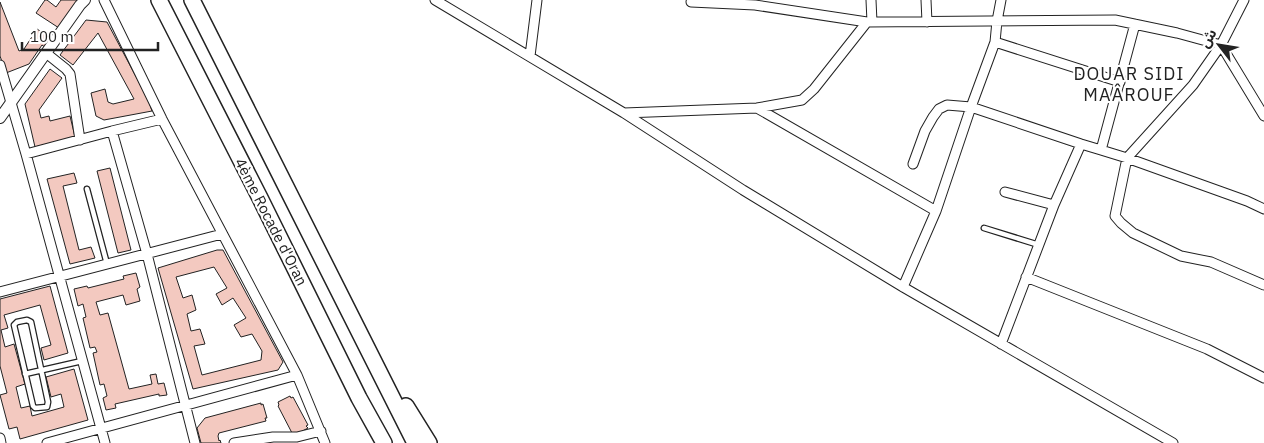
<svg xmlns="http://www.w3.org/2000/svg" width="1264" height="443" font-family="'IBM Plex Sans','Noto Sans Arabic',sans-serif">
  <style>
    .building { fill: #f3c9c0; stroke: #222; fill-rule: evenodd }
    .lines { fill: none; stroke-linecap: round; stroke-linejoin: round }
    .service-casing { stroke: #222; stroke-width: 7 }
    .minor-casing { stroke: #222; stroke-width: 11 }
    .tertiary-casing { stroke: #222; stroke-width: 12 }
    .motorway-casing { stroke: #222; stroke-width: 18 }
    .service { stroke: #fff; stroke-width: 4.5 }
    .minor { stroke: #fff; stroke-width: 9 }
    .tertiary { stroke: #fff; stroke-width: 10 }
    .motorway { stroke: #fff; stroke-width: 15 }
    .labels { text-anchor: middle; stroke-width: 4; stroke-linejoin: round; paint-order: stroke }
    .street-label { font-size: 15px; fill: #222; stroke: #fff }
    .quarter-label { font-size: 18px; letter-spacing: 1px; fill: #222; stroke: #fff }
  </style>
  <rect width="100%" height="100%" fill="#fff"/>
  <path class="building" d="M45,0h2l9,7 5,-7h18l-20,28 -23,-15z
    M0,2l19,49 5,-2 13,-20 15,10 -6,9 -4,-3 -13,19 -23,9 -6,-17z
    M86,20l21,2 35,66 2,-1 8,24 -48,9 -8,-4 -5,-23 14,-4 3,13 5,2 21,-5 -36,-66 -25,32 -13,-10z
    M50,69l12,9 -23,32 2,8 8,-2 1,5 20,-5 5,21 -40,10 -10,-43z
    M110,168l21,82 -13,3 -21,-82z
    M74,173l3,10 -14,3 16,64 12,-3 4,11 -25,6 -23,-85z
    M217,250h6l60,112 -5,8 -85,19 -35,-121zM214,267l13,21 -11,6 6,11 11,-7 13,20 -12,7 7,12 11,-3 10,17 -1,9 -59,15 -8,-29 11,-2 -5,-15 -9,2 -4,-17 9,-4 -4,-15 -9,3 -7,-21z
    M136,273l4,14 -3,2 3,12 -14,4 -3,-10 -27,7 4,13 8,-2 21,76 23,-5 -2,-9 6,-1 2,10 6,-1 3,12 -8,1v-2l-44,10 1,4 -10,2 -3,-12 4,-2 -3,-12 -4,1 -7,-32 4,-1 -2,-5 -5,1 -7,-30 3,-1 -3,-13 -5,2 -4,-17 13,-3 1,2 36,-9 -1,-3z
    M50,286l18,67 -24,7 -3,-12 10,-3 -11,-40 -36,10 4,13 -7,2 4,17 9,-3 11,40 -9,3 5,21 9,-2 2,10 32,-9 -3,-13 -10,3 -5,-20 28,-8 14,51 -68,19 -3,-12 -8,2 -9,-34 7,-2 -7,-27v-67z
    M290,396l1,2 2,-1 15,28 -2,1 2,2 -13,7 -2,-3 -1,1 -14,-27 1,-1 -1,-3z
    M261,403v2l2,-1 4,14h-2l1,3 -47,12 -1,3 1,5 1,-1 1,3h-20l-4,-15 8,-10z"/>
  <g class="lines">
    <defs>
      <path id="service" d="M87,189l20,75
        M984,228l55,17
        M27,320l4,2 17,80 -1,5 -12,1 -2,-2 -19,-81 3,-3z
        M25,374l57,-13"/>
      <path id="minor" d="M104,0l58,119 135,256 28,68
        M435,0l189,113 119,77 160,97 270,156
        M871,0l1,22
        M926,0l1,22
        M1244,0l-23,45 43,71
        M691,2l64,3 112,17
        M1135,24l-34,126 26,8 120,43 17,8
        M995,42l125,40
        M46,53l20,16 4,5 10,66
        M530,56l7,-56
        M0,65l26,89 79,289
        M757,108l179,103
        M624,113l133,-5 45,-8 12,-11 53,-67 248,-2 62,13 44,12 -28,40 -66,73 -12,58 6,7 12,10 48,23 30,6 53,23
        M112,131l35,123 48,189
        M26,154l86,-23 50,-12
        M913,164l12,-33 8,-14 6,-8 8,-4 24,2 110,37 20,6
        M1005,192l49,13
        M1026,277l181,72 57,29
        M903,287l33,-76 35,-104 24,-65 2,-21 4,-21
        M0,292l222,-58
        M1001,344l53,-139 27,-61
        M0,438l1,5
        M47,443l250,-68
        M234,443l39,-6h24l24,-6"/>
      <path id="tertiary" d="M0,118l80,-113 5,-5"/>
      <path id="motorway" d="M159,0l101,198 99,200 25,45
        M192,0l223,443
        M406,406l23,37"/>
    </defs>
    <use href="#service" class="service-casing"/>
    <use href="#minor" class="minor-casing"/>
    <use href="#tertiary" class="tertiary-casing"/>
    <use href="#motorway" class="motorway-casing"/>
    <use href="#service" class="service"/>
    <use href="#minor" class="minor"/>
    <use href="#tertiary" class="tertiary"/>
    <use href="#motorway" class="motorway"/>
  </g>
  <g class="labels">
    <g class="street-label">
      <text transform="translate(271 222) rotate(63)" y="5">4ème Rocade d'Oran</text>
    </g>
    <g class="quarter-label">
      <text x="1129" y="80">DOUAR SIDI<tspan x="1129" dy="21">MAÂROUF</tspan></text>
    </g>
  </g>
  <g transform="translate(1219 45) rotate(301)" stroke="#ffffff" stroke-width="4" paint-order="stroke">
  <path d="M0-4L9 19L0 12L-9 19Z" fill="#222222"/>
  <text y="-8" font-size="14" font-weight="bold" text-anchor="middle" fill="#222222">ش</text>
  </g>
  <path d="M22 42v8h136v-8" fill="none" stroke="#222222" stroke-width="2.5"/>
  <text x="30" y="42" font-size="15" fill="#222222" stroke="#ffffff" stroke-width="4" paint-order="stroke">100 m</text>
</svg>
